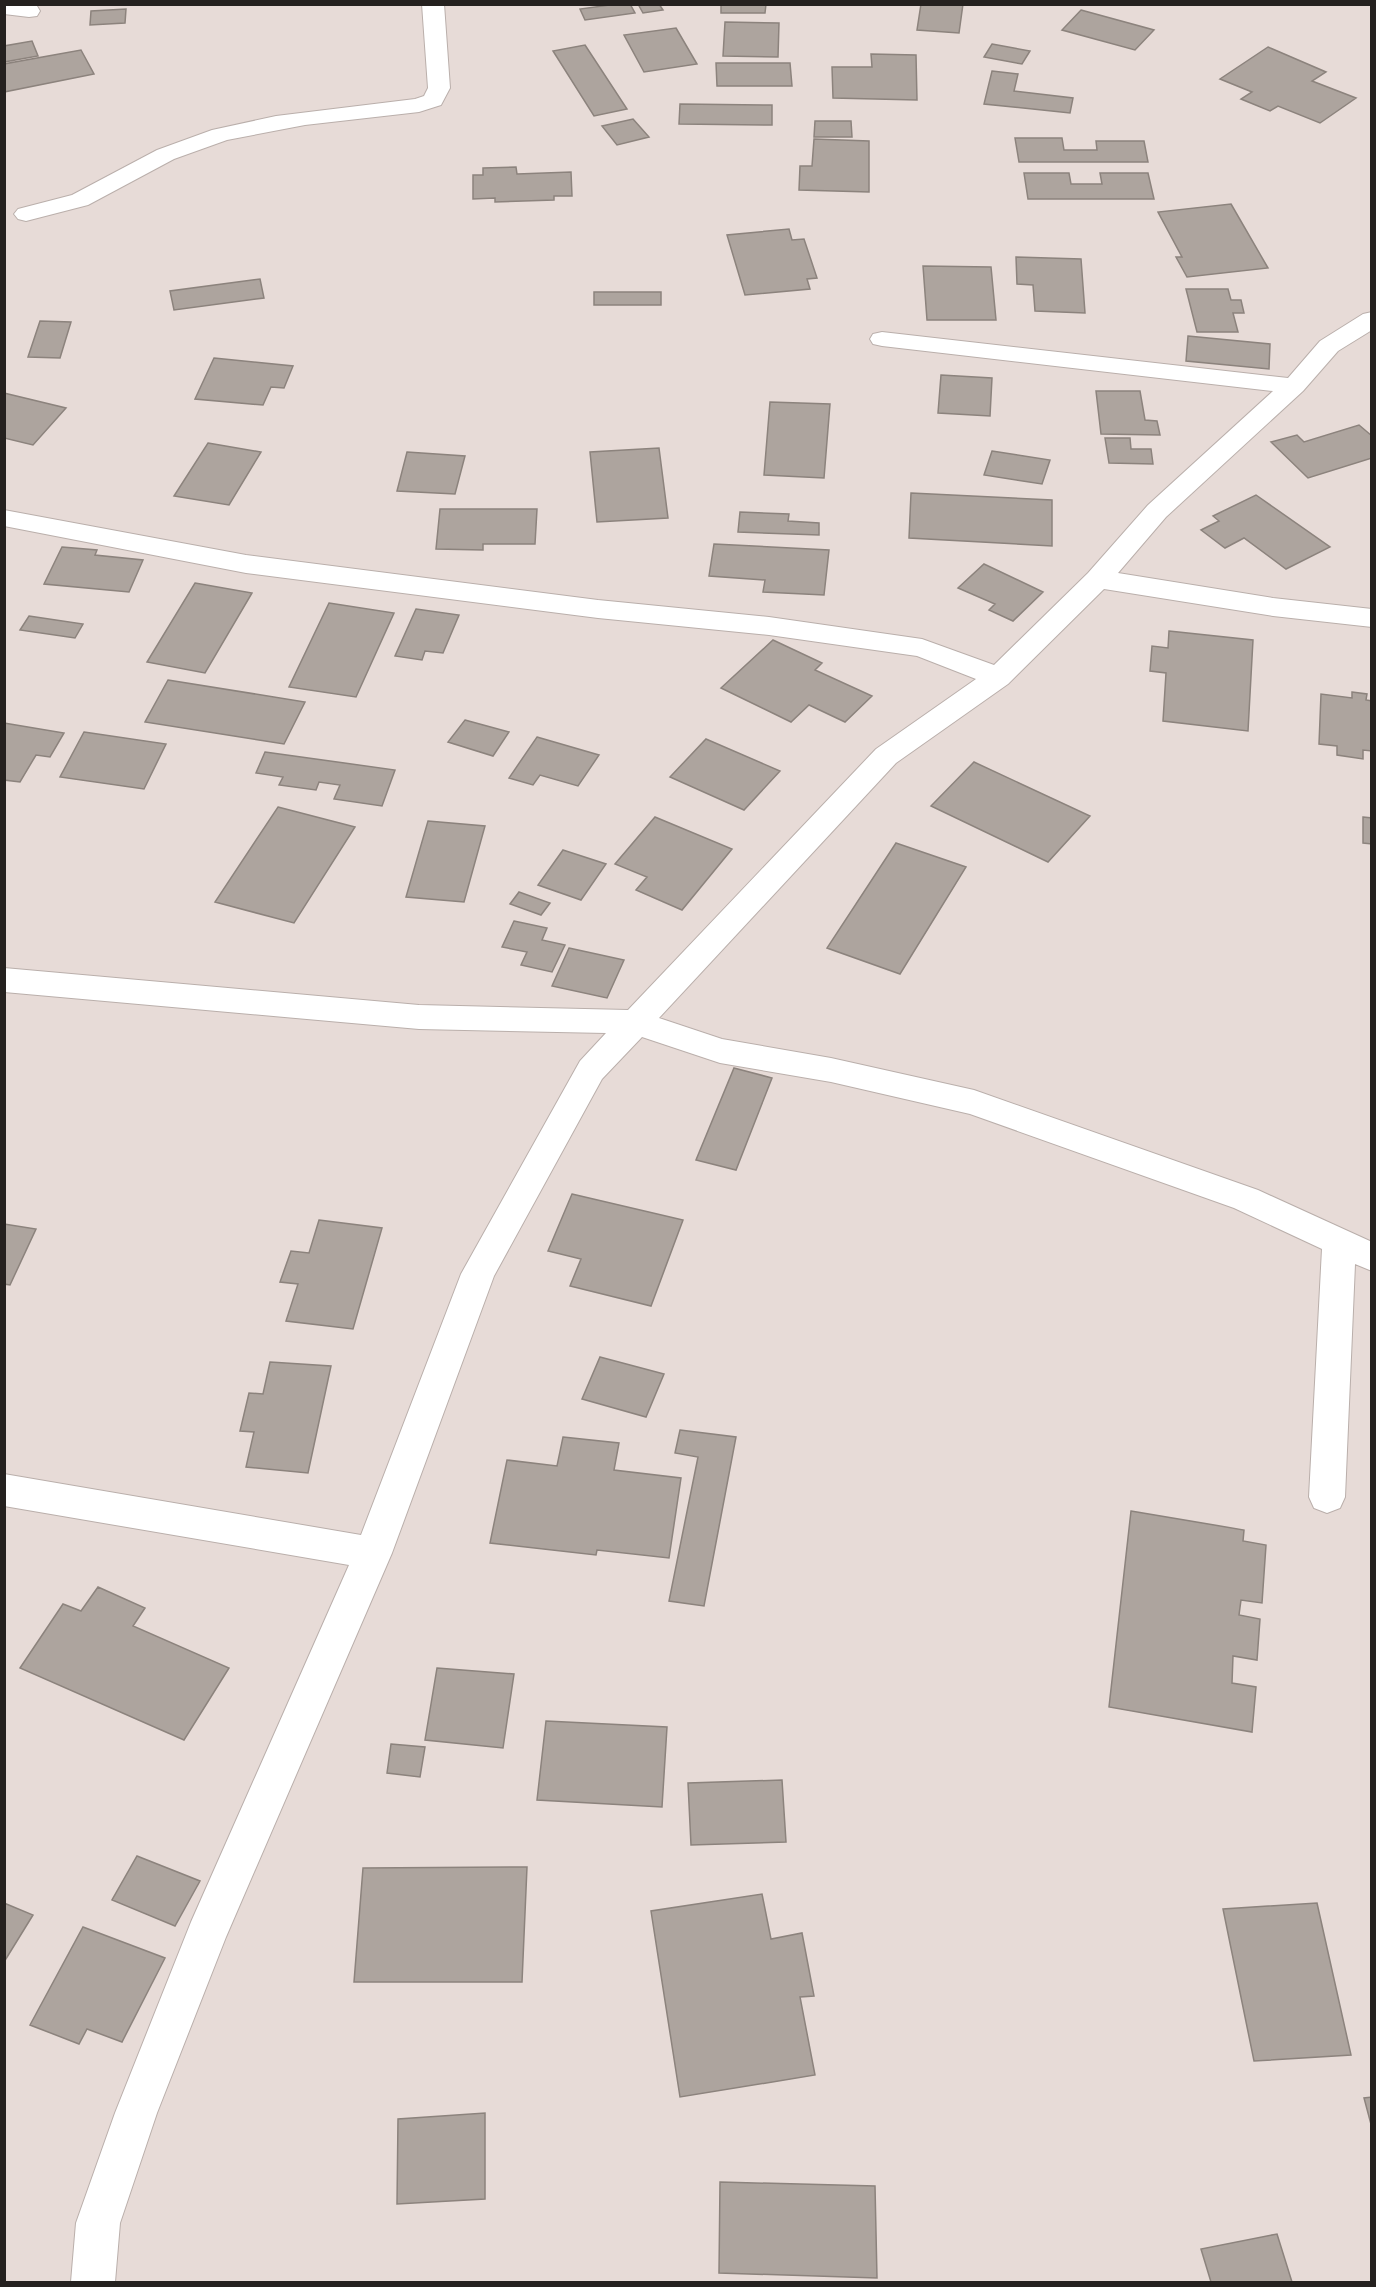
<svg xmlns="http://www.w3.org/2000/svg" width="1376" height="2287" font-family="Merriweather,serif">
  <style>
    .building { fill: #ada49e; stroke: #8c837d; stroke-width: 1.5 }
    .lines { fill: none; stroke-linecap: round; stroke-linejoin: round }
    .minor-casing { stroke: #baafab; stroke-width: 2 }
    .minor { fill: #fff; fill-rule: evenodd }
  </style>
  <rect width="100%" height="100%" fill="#e7dbd7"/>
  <path class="building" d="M617,4h13l5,9 -50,7 -5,-11z
    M638,4h21l4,6 -20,3z
    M721,4h45l-1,9h-44z
    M921,4h42l-4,29 -42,-3z
    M126,9l-1,14 -35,2 1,-14z
    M1081,10l73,20 -19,20 -73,-20z
    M725,22l54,1 -1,34 -55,-1z
    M676,28l21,36 -53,8 -20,-37z
    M32,41l6,15 -34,6v-16z
    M992,44l38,7 -8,13 -38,-7z
    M585,45l42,64 -33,7 -41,-65z
    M1268,47l58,25 -14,9 44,17 -36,25 -42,-17 -8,5 -29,-12 11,-7 -32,-13z
    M81,50l13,24 -90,18v-28z
    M871,54l45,1 1,45 -84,-2 -1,-31h40z
    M716,63h74l2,23h-75z
    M992,71l26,3 -4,17 59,7 -3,15 -86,-9z
    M680,104l92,1v20l-93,-1z
    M633,119l16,18 -32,8 -15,-19z
    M815,121h36l1,16h-38z
    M1015,138h47l2,12h33l-1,-9h48l4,21h-129z
    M814,139l55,2v51l-70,-2 1,-24h12z
    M516,167l1,7 54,-2 1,24h-18v4l-59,2v-4l-22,1v-24h10v-7z
    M1024,173h45l2,11h31l-2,-11h48l6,26h-126z
    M1231,204l37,64 -81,9 -11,-20h6l-24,-45z
    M789,229l3,11 12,-1 13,39 -10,1 3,10 -65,6 -18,-60z
    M1016,257l65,2 4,54 -50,-2 -2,-26 -16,-1z
    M923,266l68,1 5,53h-69z
    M260,279l4,19 -90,12 -4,-19z
    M1186,289h42l3,11h10l3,13h-11l5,19h-41z
    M594,292h67v13h-67z
    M40,321l31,1 -11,36 -32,-1z
    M1188,336l82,8 -1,25 -83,-8z
    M214,358l79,8 -9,22 -13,-1 -8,18 -68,-6z
    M941,375l51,3 -2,38 -52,-3z
    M1096,391h44l5,29 12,1 3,14 -59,-1z
    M4,393l62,15 -33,37 -29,-7z
    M770,402l60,2 -6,74 -60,-3z
    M1359,425l13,11v22l-64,20 -37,-36 26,-7 7,7z
    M1105,438h25l1,11h20l2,15 -44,-1z
    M208,443l53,9 -32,53 -55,-9z
    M659,448l9,70 -71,4 -7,-70z
    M992,451l58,9 -8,24 -58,-9z
    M407,452l58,4 -10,38 -58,-3z
    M911,493l141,7v46l-143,-8z
    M1256,495l74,52 -44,22 -42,-31 -19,10 -24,-18 18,-9 -6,-5z
    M440,509h97l-2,35h-52v6l-47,-1z
    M740,512l49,2 -1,7 31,2v12l-81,-3z
    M714,544l115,6 -5,45 -61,-3 2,-12 -56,-4z
    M62,547l35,3 -2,5 48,5 -14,32 -85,-8z
    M984,564l59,28 -30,29 -24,-11 6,-6 -37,-16z
    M195,583l57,10 -47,80 -58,-11z
    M329,603l65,10 -38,84 -67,-10z
    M416,609l43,6 -16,38 -18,-2 -3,9 -27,-4z
    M29,616l54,8 -8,14 -55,-8z
    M1169,631l84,9 -5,91 -85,-10 3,-48 -16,-2 2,-25 16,2z
    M773,640l49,23 -7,7 57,26 -27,26 -36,-17 -18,17 -70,-34z
    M168,680l137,22 -21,42 -139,-22z
    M1352,692l15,2 -1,6 6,1v50l-9,-1v9l-26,-4v-9l-18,-2 2,-50 31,4z
    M465,720l44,12 -16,24 -45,-14z
    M4,723l60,10 -14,24 -14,-2 -16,27 -16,-2z
    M84,732l82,12 -22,45 -84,-12z
    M537,737l62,18 -21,31 -38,-11 -7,10 -24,-7z
    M706,739l74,32 -36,39 -74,-33z
    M265,752l130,18 -13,36 -48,-7 6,-14 -21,-3 -3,8 -37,-5 4,-8 -27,-4z
    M974,762l116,54 -42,46 -117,-56z
    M278,807l77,20 -61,96 -79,-21z
    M655,817l77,32 -50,61 -46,-20 11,-13 -32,-13z
    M1363,817l9,1v26l-9,-1z
    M428,821l57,5 -21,76 -58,-5z
    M896,843l70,24 -66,107 -73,-26z
    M563,850l43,14 -25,36 -43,-15z
    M519,892l31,11 -9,12 -31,-11z
    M514,921l33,7 -5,12 23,5 -13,27 -31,-7 6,-13 -25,-5z
    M569,948l55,12 -17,38 -55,-12z
    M734,1068l38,10 -36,92 -40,-10z
    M572,1194l111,26 -32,86 -81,-20 11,-27 -33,-8z
    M319,1220l63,8 -29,101 -67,-8 12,-37 -18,-2 11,-31 18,2z
    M4,1224l32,5 -26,56 -6,-1z
    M600,1357l64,17 -18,43 -64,-18z
    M270,1362l61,4 -23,107 -62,-6 8,-35 -14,-1 9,-38 14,1z
    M680,1430l56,7 -32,169 -35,-5 29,-144 -23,-4z
    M563,1437l56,6 -5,27 67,8 -12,80 -72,-8 -1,5 -106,-12 17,-83 50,6z
    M1131,1511l113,19 -1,11 23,4 -4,58 -21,-3 -2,15 21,4 -3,41 -24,-4 -1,27 24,4 -4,45 -143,-25z
    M98,1587l47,21 -12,18 96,42 -45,72 -164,-72 43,-64 18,7z
    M437,1668l77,6 -11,74 -78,-8z
    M546,1721l121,6 -5,80 -125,-7z
    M391,1744l34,3 -5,30 -33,-4z
    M782,1780l4,62 -95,3 -3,-62z
    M137,1856l63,25 -25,45 -63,-26z
    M527,1867l-5,115h-168l9,-114z
    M762,1894l9,45 31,-6 12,63 -14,1 15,78 -135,22 -29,-186z
    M4,1903l29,12 -29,47z
    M1317,1903l34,152 -97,6 -31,-152z
    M83,1927l82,31 -43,84 -35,-13 -8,15 -49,-19z
    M1372,2097v31l-8,-30z
    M485,2113v86l-88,5 1,-85z
    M720,2182l155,4 2,92 -158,-5z
    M1277,2234l15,48h-81l-10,-33z"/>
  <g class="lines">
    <defs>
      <path id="minor" d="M4,4l33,2 3,5 -3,5 -8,1 -25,-3z
        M422,4h22l6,84 -9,17 -22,7 -114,13 -78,15 -53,19 -86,46 -62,16 -8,-2 -4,-5 4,-5 54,-14 85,-45 55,-20 64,-14 139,-17 9,-3 4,-8z
        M1372,312v18l-34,21 -35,40 -137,126 -48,56 155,25 99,11v18l-99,-11 -169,-27 -96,95 -112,79 -237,255 63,21 109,19 143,32 284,100 114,52v29l-17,-7 -10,233 -5,11 -13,5 -13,-5 -5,-11 13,-248 -88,-41 -264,-94 -139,-32 -111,-19 -78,-26 -40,42 -108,197 -102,277 -166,384 -69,176 -37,110 -5,59h-44l5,-59 39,-110 76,-191 158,-357 -345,-59v-32l357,61 100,-261 119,-213 26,-28 -187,-4 -415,-37v-24l415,37 209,5 248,-261 100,-70 -59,-23 -148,-21 -171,-17 -352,-45 -242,-47v-16l242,45 352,45 171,17 153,22 72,26 94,-92 60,-68 125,-114 -391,-45 -9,-2 -3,-5 3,-5 9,-2 406,46 32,-37 43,-27z"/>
    </defs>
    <use href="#minor" class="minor-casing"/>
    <use href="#minor" class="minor"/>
  </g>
  <rect width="1376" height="2287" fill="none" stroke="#25211f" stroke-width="12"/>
</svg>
